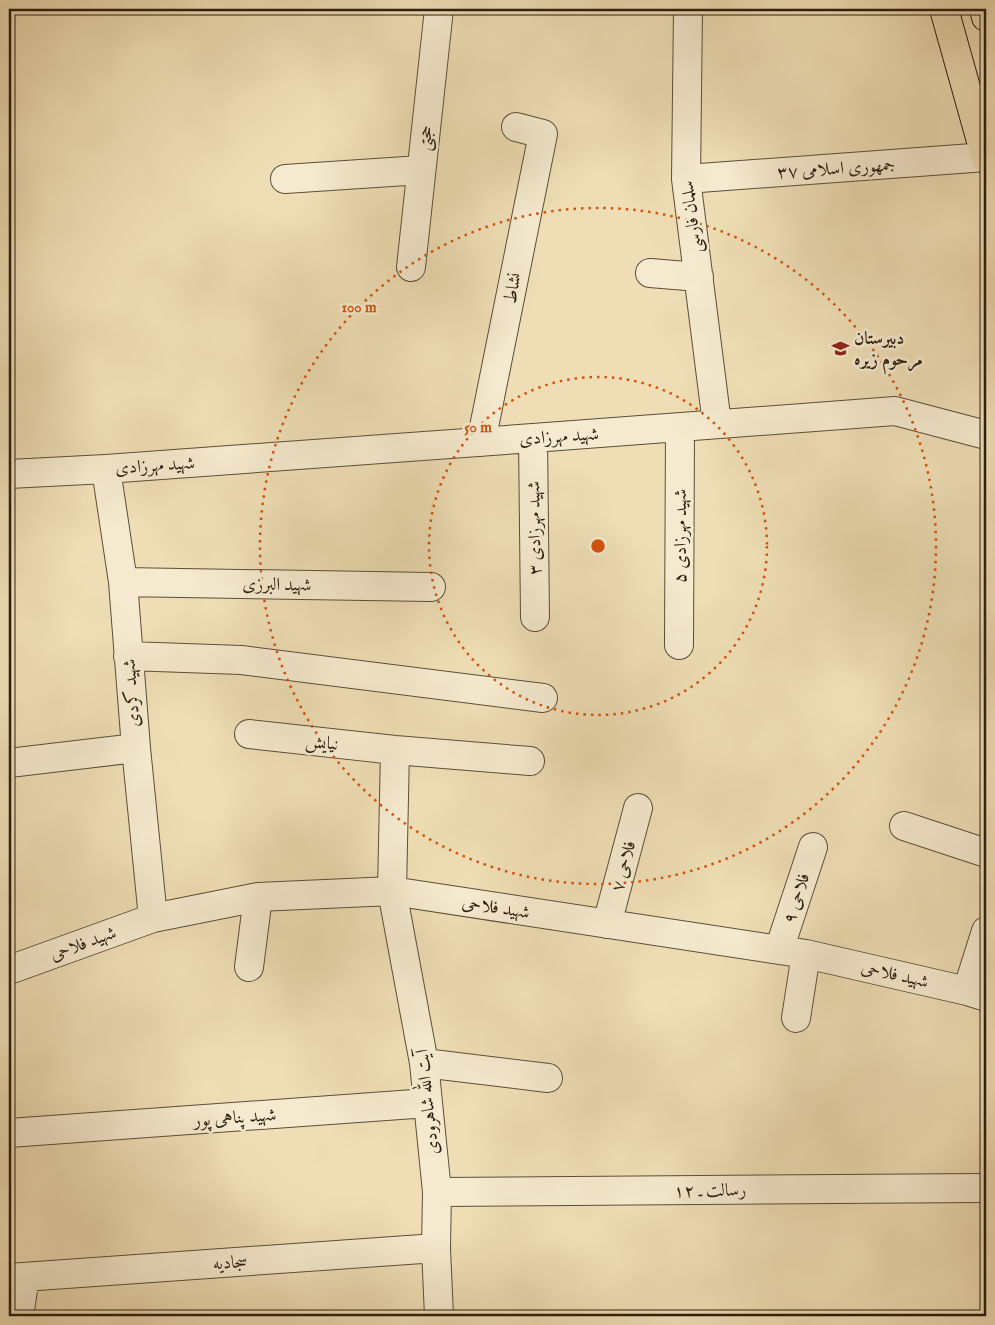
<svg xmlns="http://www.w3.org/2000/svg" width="995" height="1325" font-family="'IM FELL English',Amiri,serif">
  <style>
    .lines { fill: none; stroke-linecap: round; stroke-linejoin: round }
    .minor-casing { stroke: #5b4e38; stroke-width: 30 }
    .major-casing { stroke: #2a1e0f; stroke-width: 30 }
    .minor { stroke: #f5eacf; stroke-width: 28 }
    .major { stroke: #efdeb5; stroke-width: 28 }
    .ring { fill: none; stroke: #d5530c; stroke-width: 2.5; stroke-dasharray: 2.5 5 }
    .labels { text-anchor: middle; stroke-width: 5; stroke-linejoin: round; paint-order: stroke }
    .street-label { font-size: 18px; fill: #2a1e0f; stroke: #f5eacf }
    .poi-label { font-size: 18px; font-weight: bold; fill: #2a1e0f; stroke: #f5eacf; text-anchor: start }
    .centre { fill: #d5530c; stroke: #f5eacf; stroke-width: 2.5 }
    .ring-label { font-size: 15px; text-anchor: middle; font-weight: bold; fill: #d5530c; stroke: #f5eacf; stroke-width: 5; stroke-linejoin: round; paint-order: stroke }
  </style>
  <rect width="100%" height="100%" fill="#efdeb5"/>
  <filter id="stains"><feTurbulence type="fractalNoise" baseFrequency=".004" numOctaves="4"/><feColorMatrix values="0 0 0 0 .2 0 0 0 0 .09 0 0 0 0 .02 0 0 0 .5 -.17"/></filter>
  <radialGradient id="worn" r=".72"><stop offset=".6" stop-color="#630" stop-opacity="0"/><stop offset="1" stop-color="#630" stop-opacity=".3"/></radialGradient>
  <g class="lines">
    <defs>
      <path id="minor" d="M688,9l-2,170 31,245
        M285,179l136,-9
        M686,179l300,-22
        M411,267l28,-258
        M650,273l49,4
        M533,438l2,179
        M481,442l62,-308 -27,-7
        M106,469l17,113 13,166 17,170
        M9,474l97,-5 427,-31 362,-27 91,24
        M123,582l308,5
        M679,645l1,-217
        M128,656l113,4 302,38
        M249,734l146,16 135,11
        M395,750l-3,141 32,172 13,129 -1,56 3,68
        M9,763l127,-15
        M904,826l82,27
        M607,924l31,-116
        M779,950l34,-103
        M249,967l9,-70
        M9,970l144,-52 105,-21 134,-6 414,63 161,37 19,6
        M967,991l19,-60
        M796,1018l10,-64
        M424,1063l124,15
        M9,1133l419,-30
        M437,1192l547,-4
        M9,1278l427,-30
        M19,1316l6,-39"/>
      <path id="major" d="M944,9l42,150
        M984,9l2,8"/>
    </defs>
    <use href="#minor" class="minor-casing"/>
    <use href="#major" class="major-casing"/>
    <use href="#minor" class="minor"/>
    <use href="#major" class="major"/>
  </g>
  <g class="ring">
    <circle cx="598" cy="546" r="169"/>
    <circle cx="598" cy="546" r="338"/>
  </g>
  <defs>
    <symbol id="school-bare" viewBox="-9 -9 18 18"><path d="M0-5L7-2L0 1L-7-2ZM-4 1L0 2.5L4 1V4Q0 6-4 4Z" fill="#8f2418" stroke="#f5eacf" stroke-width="2.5" paint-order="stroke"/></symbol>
  </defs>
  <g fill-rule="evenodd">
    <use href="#school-bare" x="828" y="336" width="25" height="25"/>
  </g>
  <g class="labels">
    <g class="street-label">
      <text transform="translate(425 138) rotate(-84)" y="6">حجتی</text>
      <text transform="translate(836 168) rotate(-4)" y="6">جمهوری اسلامی ۳۷</text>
      <text transform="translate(691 217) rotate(-97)" y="6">سلمان فارسی</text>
      <text transform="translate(512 288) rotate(-79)" y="6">نشاط</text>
      <text transform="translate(559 436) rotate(-4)" y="6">شهید مهرزادی</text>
      <text transform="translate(155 465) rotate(-4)" y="6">شهید مهرزادی</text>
      <text transform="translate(534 528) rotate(-91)" y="6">شهید مهرزادی ۳</text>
      <text transform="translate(680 536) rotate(-90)" y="6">شهید مهرزادی ۵</text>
      <text transform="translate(277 584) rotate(1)" y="6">شهید البرزی</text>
      <text transform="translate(131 693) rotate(-94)" y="6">شهید کردی</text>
      <text transform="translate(322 742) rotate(6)" y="6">نیایش</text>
      <text transform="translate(623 866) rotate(-75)" y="6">فلاحی ۷</text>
      <text transform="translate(796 898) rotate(-72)" y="6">فلاحی ۹</text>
      <text transform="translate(496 907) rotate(9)" y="6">شهید فلاحی</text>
      <text transform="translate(83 943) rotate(-20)" y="6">شهید فلاحی</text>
      <text transform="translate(895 974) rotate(13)" y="6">شهید فلاحی</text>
      <text transform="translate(427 1102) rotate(-96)" y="6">آیت الله شاهرودی</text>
      <text transform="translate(235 1117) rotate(-4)" y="6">شهید پناهی پور</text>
      <text transform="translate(710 1190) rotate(-1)" y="6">رسالت ـ ۱۲</text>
      <text transform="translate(230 1262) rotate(-4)" y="6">سجادیه</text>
    </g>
    <g class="poi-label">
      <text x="854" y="344">دبیرستان<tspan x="854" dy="21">مرحوم زیره</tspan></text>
    </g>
  </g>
  <circle cx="598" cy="546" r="8" class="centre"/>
  <g class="ring-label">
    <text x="359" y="312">100 m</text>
    <text x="478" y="432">50 m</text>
  </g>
  <rect width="995" height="1325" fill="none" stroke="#efdeb5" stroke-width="30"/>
  <rect x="10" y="10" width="975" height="1305" fill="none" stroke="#2a1e0f" stroke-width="2.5"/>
  <rect x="15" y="15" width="965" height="1295" fill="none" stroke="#2a1e0f"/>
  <rect width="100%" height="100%" filter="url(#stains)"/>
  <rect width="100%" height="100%" fill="url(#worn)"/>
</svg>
